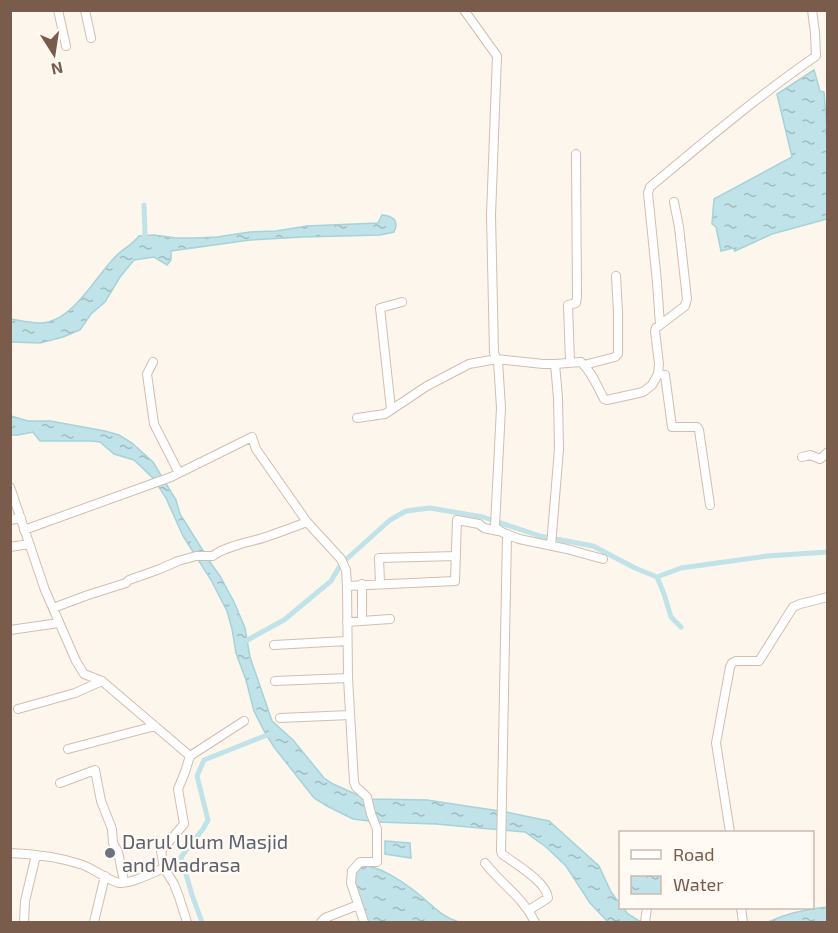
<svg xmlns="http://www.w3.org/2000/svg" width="838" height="933" font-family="'Exo 2',sans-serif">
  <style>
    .water { fill: url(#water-ripples); stroke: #a5d3da; stroke-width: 1.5 }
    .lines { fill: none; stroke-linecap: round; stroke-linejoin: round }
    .canal { stroke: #bfe3e8; stroke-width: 5 }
    .minor-casing { stroke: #d1beb0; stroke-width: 10 }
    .minor { stroke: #fff; stroke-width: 8 }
    .worship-dot { fill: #6b7280; stroke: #fffaf3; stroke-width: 2 }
    .labels { text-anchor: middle; stroke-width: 4.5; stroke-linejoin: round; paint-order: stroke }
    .worship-label { font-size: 20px; fill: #5b616d; stroke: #fffaf3; text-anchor: start }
  </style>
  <defs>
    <pattern id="water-ripples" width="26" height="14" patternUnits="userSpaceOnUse" patternTransform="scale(1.5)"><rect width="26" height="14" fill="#bfe3e8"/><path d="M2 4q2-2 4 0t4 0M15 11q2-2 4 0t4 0" fill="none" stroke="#a0bbbe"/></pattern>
  </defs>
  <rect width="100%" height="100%" fill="#fdf6ec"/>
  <path class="water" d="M814,70l6,21 4,1 3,37 -2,1 3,8 -1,81 -55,15 -37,17 -2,-3 -12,3 -5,-24 -4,-3 2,-25 78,-42 -15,-63z
    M382,215c10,1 18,5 12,17l-14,3 -77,2 -53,3 -79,11v9l-4,5 -13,-8 -20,3 -14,17 -15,25 -14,12 -11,16 -17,7 -23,6 -29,-1v-23c11,2 26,6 37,3 29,-7 49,-48 70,-68 7,-6 15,-10 21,-18l15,-1 22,3h19l22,-1 33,-5 26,-1 31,-5 71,-3z
    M11,416l17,5h22l55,10 14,4 13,8 21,19 23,38 4,14 32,51 8,11 14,26 11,26 5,29 22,64 21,19 31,38 9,6 29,13 9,2 56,1 79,12 43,9 50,45 12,26 9,12v4h3l5,6 13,8h-33l-18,-19 -24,-37 -20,-19 -21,-15 -89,-8 -59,-2 -24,-3 -26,-13 -13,-8 -40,-51 -10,-16 -10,-20 -8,-31 -10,-27 -4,-24 -5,-18 -16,-31 -28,-44 -17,-38 -12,-19 -20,-19 -20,-6 -14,-12 -9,-1h-51l-7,-9 -15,3h-7z
    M385,841l25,2 1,15 -26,-4z
    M360,865c20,1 40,15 56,27 14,11 25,25 43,30h-93l-13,-46z
    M827,907v15h-59c20,-9 38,-13 59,-15z"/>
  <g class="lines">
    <path class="canal" d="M144,242l1,-9 -1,-28
      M657,577l7,17 7,23 10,10
      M242,643l42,-23 47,-39 10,-17 49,-44 16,-9 24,-3 53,9 57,19 53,10 42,22 22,9 24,-9 86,-12 61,-4
      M202,922l-10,-27 -11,-38 22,-28 5,-9 -11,-44 7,-16 68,-27"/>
    <defs>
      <path id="minor" d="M58,10l8,36
        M85,10l6,28
        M464,10l33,46 -6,159 3,138 4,8 3,47 -6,118c5,8 16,9 24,13l48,10 36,10
        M660,325l-3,-43 -9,-89 2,-6c54,-45 108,-91 166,-131l-1,-23 -3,-23
        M153,362l-6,12 7,50 25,49
        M570,362l-2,-57 8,-2 1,-6 -1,-143
        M555,364l26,-2c11,10 16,24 23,37l3,1 36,-8 9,-7 6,-11 1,-10 -4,-33 1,-3 29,-22 2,-7 -8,-72 -5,-25
        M584,365l31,-8 3,-3v-42l-2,-36
        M658,374l7,1 7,52h25l2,3 11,75
        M391,409l-11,-101 22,-6
        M357,418l28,-4 42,-28 42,-22 28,-5 46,5h12l3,34 1,51 -8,97
        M802,457l8,-2 10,4 8,-7
        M10,487l35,103 31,71 8,13 18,7 88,75 -5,16 -7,17 6,35 -23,27 3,17 10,16 5,13 8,25
        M10,520l11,-2
        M24,530l147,-53 81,-40 4,12 51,73 34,37 5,11 1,16 1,92 6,104 2,5 11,10 4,17 6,15v33h-17l-8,9 -1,12 13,39
        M507,534l-6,317 1,3c12,9 45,28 46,44l-19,12
        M10,547l19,-3
        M380,583l-1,-25 77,-2
        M362,584v37
        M347,586l108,-5 2,-61 22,4 5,4 14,3
        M53,608l35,-13 38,-12 3,-3 31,-11 18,-8 18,-5h17c12,-10 38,-14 53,-19 14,-5 28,-10 41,-15
        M347,622l43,-3
        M10,630l49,-7
        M274,645l73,-4
        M275,681l73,-3
        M18,709l57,-16 27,-12
        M280,718l70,-3
        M68,749l87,-23
        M190,756l54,-35
        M60,783l35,-13 6,31 11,28 1,14 5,9 6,30
        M730,832l-14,-89 14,-76 2,-4 4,-2h23l34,-54 7,-3 28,-7
        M10,853c24,1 48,4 70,11 11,3 31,18 39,19 12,1 33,-10 45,-15
        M485,863c16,21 37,33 50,59
        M741,908l2,14
        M24,922l1,-21 11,-46
        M94,922l11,-46
        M321,922l4,-4 33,-13
        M645,922l2,-14"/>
    </defs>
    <use href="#minor" class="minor-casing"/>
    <use href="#minor" class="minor"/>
  </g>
  <circle class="worship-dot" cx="110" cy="853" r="6"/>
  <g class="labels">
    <g class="worship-label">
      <text x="122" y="849">Darul Ulum Masjid<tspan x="122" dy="23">and Madrasa</tspan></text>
    </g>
  </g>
  <rect width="838" height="933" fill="none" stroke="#7a5c4d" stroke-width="24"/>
  <rect x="619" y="831" width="195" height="78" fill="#fffaf3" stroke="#cabbb1" stroke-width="1.5"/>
  <rect x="631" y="850" width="30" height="9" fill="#ffffff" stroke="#cabbb1" stroke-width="1.5"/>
  <text x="673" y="861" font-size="18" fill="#7a5c4d">Road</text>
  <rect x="631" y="876" width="30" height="18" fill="url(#water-ripples)" stroke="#cabbb1" stroke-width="1.5"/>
  <text x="673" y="891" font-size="18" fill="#7a5c4d">Water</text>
  <g transform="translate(54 54) rotate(168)" stroke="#fffaf3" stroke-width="4.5" paint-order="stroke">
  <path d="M0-4.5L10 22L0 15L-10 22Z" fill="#7a5c4d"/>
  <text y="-9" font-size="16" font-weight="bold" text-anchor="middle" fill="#7a5c4d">N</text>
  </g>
</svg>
